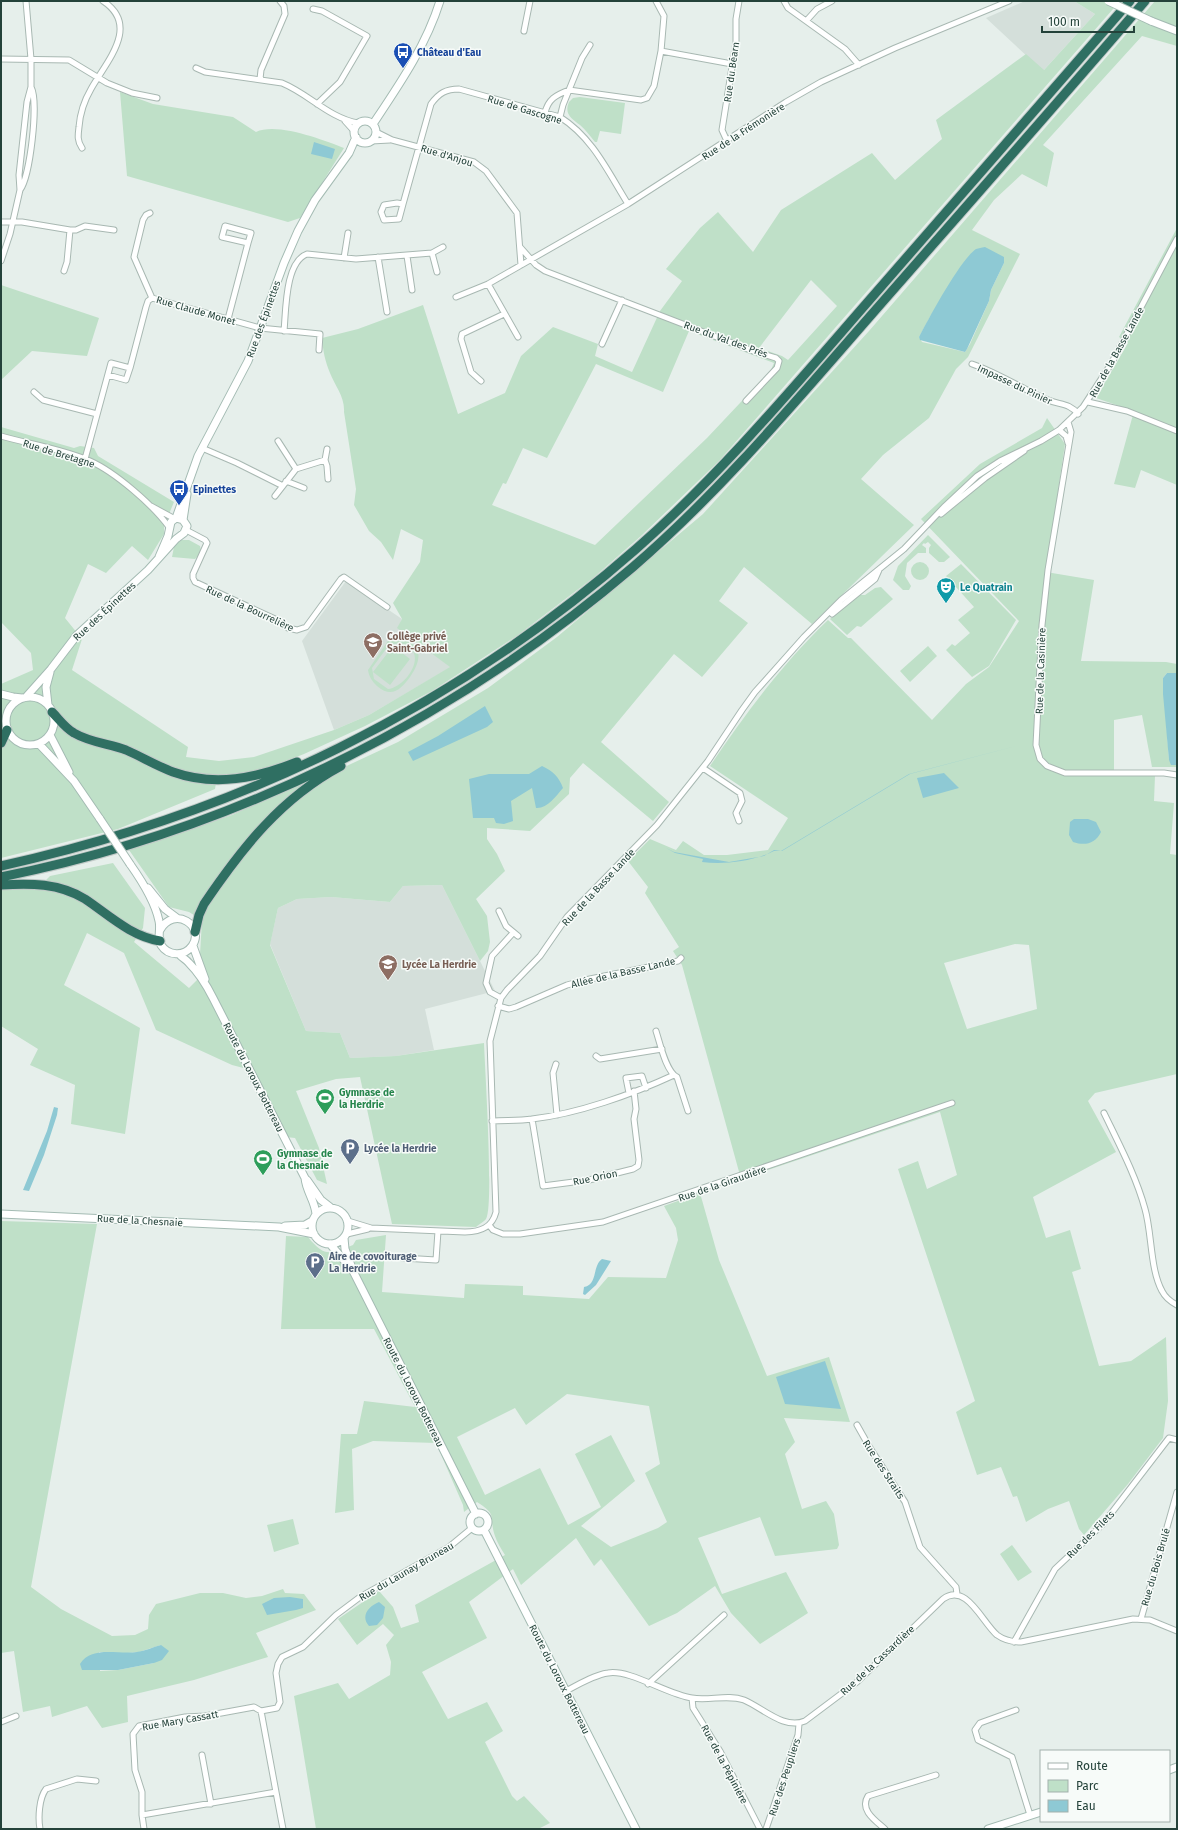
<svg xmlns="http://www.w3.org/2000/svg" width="1178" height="1830" font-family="'Fira Sans',sans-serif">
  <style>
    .built { fill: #d4dfda }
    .green { fill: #bfe0c8; fill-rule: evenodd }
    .water { fill: #8ec9d4 }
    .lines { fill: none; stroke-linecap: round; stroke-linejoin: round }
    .street-casing { stroke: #a8b8b2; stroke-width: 7 }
    .secondary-casing { stroke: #a4bbb3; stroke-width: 9 }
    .highway-casing { stroke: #c2cac8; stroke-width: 11 }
    .street { stroke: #fff; stroke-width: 5 }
    .secondary { stroke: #fff; stroke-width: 7 }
    .highway { stroke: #2f6f62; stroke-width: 9 }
    .secondary-bridge-casing { stroke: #a4bbb3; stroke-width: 9; stroke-linecap: butt }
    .secondary-bridge { stroke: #fff; stroke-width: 7 }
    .labels { text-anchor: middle; stroke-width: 3; stroke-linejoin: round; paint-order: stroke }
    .transit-label { font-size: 10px; font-weight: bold; fill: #164399; stroke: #f7fbf9; text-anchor: start }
    .street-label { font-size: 10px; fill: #24423a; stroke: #f7fbf9 }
    .culture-label { font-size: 10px; font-weight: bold; fill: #0d838f; stroke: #f7fbf9; text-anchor: start }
    .education-label { font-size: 10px; font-weight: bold; fill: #785e54; stroke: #f7fbf9; text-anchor: start }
    .leisure-label { font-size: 10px; font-weight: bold; fill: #27864d; stroke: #f7fbf9; text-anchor: start }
    .service-label { font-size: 10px; font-weight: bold; fill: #4e5e75; stroke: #f7fbf9; text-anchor: start }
  </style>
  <rect width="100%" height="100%" fill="#e6efeb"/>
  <path class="built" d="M1025,1h49l21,13 -52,57 -57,-53z
    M346,581l56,38 -4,9 53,39 -82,48 -35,15 -32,-89z
    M442,885l53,106 -70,18 9,41 -38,6 -46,2 -10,-25 -34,-2 -36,-87 8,-36 19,-9 34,-2 59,5 13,-16z"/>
  <path class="green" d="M1074,1h46l-401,460 -78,75 -48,42 -75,57 -86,56 -67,35 -61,28 -49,19 -38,3 -2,13 -97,40 -117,29v-174l32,-14 -2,-17 -30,-31v-195l73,21 6,-2 14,2 4,8 76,46 -10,24v8l-16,26 -16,-14 -26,27 -18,-9 -23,54 17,21 -10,31 116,77 -2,10 33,4 35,-4 80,-27 35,-15 81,-48 -53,-39 5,-9 -9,-16 27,-41 3,-22 -22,-11 -8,31 -12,-18 -12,-11 -15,-26 2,-16 -12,-77c1,-15 -9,-26 -14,-39 -5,-12 -7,-22 -8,-35l36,-9 65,-24 35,109 47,-21 16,-37 32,-29 45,17 -3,12 37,16 28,-61 22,-30 -16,-12 34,-41 18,-16 35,40 28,-42 91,-57 23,27 47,-41 -6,-19 90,-66 18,16 51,-56zM811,280l26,26 -49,54 -6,-4 -23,-8zM689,331l85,32 -3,7 -64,68 -112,107 -103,-40 11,-22 3,1 17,-36 24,10 49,-94 67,28z
    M1155,1h22v45l-35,-10 -99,109 11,8 -7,34 -25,-13 -28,26 -22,30 48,24 -52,103 -12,12 -27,49 -46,37 -22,24 53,46 -102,99 -68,-57 -25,34 29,22 -46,54 -28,-23 -73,88 68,60 -16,19 -70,-58 -13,15 -1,16 -39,37 -43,-3v11l10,15 8,17 -29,28 11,17 3,26 -2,9 -8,10 -38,-76 -39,1 -13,16 -59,-5 -34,2 -19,9 -8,37 36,86 34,2 10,25 46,-2 88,-13c1,25 10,163 2,176 -2,3 -7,5 -10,8l-84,-3 -32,-147 -24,2 -40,12 23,57 8,36 -10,-4 -22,-42 -9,-1 -31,-66 -23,-6 -76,-35 -32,-77 -37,-20 -23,52 76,43 -15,106 -54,-10 4,-39 -45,-20 8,-16 -37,-23v-136l37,-2 12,-12 63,-13 32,45 -2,20 -9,14 55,46 17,-17 -6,-17 2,-34 -13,-8 -20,-5 -40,-57 103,-35 76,-35 30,-10 60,-28 90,-54 69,-51 146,-123 166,-183zM1004,263l-13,27 -2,11 -19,43 -5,8 -43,-10 -3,-5 11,-20 27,-44z
    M120,92l33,12 80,13 23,15c21,-10 67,8 88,16l-44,70 -12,4 -161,-46z
    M580,97l45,6 -4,31 -21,-3 -3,11h-2c-5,-6 -9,-12 -15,-17 -9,-7 -16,-11 -11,-23l4,-4z
    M1177,228v257l-36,-15 -6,18 -21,-4 20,-73 -38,-13 32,-55 -9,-6z
    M1,285l98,33 -12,38 -55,-5 -31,29z
    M1047,418l18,26 -19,128 48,8 -13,81 85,1 11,2v9h-10l-4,5 6,82 8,4v3h-25l-10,-52 -28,5v55l41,1 -1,25 20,2 -4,51 7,1v219l-82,19 -7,8 28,51 -83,45 13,41 24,-8 11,39 -9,3 27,94 32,-5 35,-24 2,64 -5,37 -35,46 -44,51 -5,-6 -10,-28 -21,8 -22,13 -9,-26 -4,1 -12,-30 -24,8 -21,-63 19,-11 -77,-232 20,-8 9,28 30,-14 -17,-63 -199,67 -59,-214 -9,-14 6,-4 -34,-54 3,-6 -20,-26 22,-22 26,11 7,-9 21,14h23l41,-5 20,-32 -78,-52c35,-52 73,-103 118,-146l20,18h3l81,82 34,-36 23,-17 30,-46 -98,-102 59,-55 62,-36zM1015,944l14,1 8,64 -70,20 -23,-66z
    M928,535l22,22 -6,5h-5l-10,-9v-5l2,-3 -3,-3 -3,2 -1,-1 -2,2 4,3v5h-8l-11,10 -2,13 6,10 -2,4h-6l-10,-10 5,-14z
    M181,540h8l11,6c2,5 -1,10 -5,13l-23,-2 2,-10z
    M911 571a9 9 0 1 1 18 0a9 9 0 1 1-18 0Z
    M961,564l55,56 -27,46 -17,11 -26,-27 6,-6 3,2 15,-13 -12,-13 16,-13 -28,-31z
    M881,587l12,12 -32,28 -4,-1 -10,9 -17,-16 30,-24h5l10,-7z
    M394,639c28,1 30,18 16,38 -9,12 -18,22 -33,9 -5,-5 -8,-9 -9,-16l20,-29zM400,643c31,7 7,44 -12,46l-14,-10 -2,-11 17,-23z
    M393,646l17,13 -20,26 -17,-13z
    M928,646l9,10 -27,26 -10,-11z
    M700,1193l19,67 48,116 62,-19 21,65 -66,-4 11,24 -10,12 17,55 24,-8 8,13 5,31 -2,4 -62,7 -15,-39 -62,21 24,56 64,-22 22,41 -48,31 -29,-31 -16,-27 -38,27 -28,13 -48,-67 -7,7 -18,-28 -55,47 -8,-16 -44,33 18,36 -65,34 26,47 39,-17 16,29 -18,11 27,54 5,5 7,-5 26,27 -12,6h-222l-22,-133 44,-13 11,16 41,-24 1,-13 -5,-17 8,-10 -11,-11 -26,21 -19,-26 41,-28 14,16 8,21 18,-6 -4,-17 90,-50c-4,-6 -8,-13 -10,-19 -7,-20 4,-20 -18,-34l-13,10 -1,-7 -27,-62 -63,-2 -21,8 2,61 -19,3 6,-79h16l7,-33 51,6 -41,-78h-93l5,-93 22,1c17,21 22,17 45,8l3,-5 30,-5 -4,57 82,6 1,-14 58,2v9l66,4 19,-22 58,1 12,-38 -2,-12 -12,-22zM567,1394l82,12 11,58 -15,9 22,49 -9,6 -47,19 -30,-21 54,-45 -24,-46 -36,19 26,53 -33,18 -28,-57 -55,27 -28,-58 58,-29 11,17z
    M1,1221l96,3 -66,363 30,22 51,27 23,-1 13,-6 1,-14 7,-11 44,-11h23l23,5 16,-2 21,-7 2,4 19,1 12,16 -60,23 12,24 -74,23 -67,16 1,26 -26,6 -15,-22 -35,11 -2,-11 -27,6 -9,-61 -13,2zM161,1645l-7,18 -36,7 -18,1 -1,-19 18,2 22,-2z
    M293,1519l6,25 -25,8 -7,-27z
    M1012,1545l20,27 -14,9 -18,-27z"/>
  <path class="water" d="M314,142l21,7 -3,10 -21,-5z
    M985,247l19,10v6l-13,27 -2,11 -22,48 -2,3 -45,-12 -1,-3c10,-19 41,-77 57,-88 3,-1 5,-1 9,-2z
    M1167,673h10l-1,92h-5l-2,-5 -6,-66v-16z
    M485,706l8,16 -6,5 -74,34 -5,-9 30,-16z
    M1031,742l-121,32 -128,77h-8c-20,10 -49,14 -72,11l1,-3 -28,-6 -9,-5 8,4 55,10 35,-6 10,-6 7,1 128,-77z
    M542,766c11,5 17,11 21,22 -7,8 -16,21 -27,20l-4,-20 -21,13 2,20 -9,3 -8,-1 -2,-5h-21l-4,-39 20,-5h40z
    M944,773l15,15 -36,10 -6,-20z
    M1074,819h14l8,3 5,10c-6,12 -16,14 -28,10l-4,-7 1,-13z
    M54,1107l4,1 -1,7 -13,40 -15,36 -6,-1 24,-59z
    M602,1259l9,2 -15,24 -11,10 -2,-1 1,-7c14,-2 8,-21 18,-28z
    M825,1361l16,48 -56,-5 -9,-27z
    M290,1597l13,2v9l-7,2 -29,5 -5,-11 12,-6z
    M379,1602l6,5 -2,11 -6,7 -8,1c-9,-10 0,-20 10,-24z
    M161,1645l8,6 -7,9 -8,3 -36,7h-36l-2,-6c12,-19 38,-9 57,-12 8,-1 16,-5 24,-7z"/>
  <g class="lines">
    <defs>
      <path id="street" d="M656,1l8,15 -3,35
        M784,1l4,7 57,41 14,16
        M313,9l9,2 45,25 -27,46 -23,22
        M807,20l10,-11 15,-8
        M524,31l6,-30
        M590,45l-8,13 -13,32 72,10 6,-2 7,-12 7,-35 71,13
        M1,59l68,1 38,23 25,10 25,5
        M196,68l9,4 77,11c27,11 47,35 76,40
        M260,79l1,-9 24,-56 -1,-8 -4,-5
        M545,113c3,-14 11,-18 24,-23l-6,15 -3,12
        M345,121l9,10
        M376,132l16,8 82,22 12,9 31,42 4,52
        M371,141l19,-1
        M727,141l-5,-11 14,-88v-23l3,-18
        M82,148c-5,-7 -4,-13 -3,-21 1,-13 5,-26 12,-38 15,-27 50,-63 12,-88
        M20,190c10,-13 19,-88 11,-103
        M397,203l6,1 -4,15 -15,1 -3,-8 3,-7z
        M403,204l28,-100c8,-11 15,-15 28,-15l101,28c33,21 48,55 68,87
        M150,213l-4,2 -3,5 -9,37 18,41 108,30 60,6 -1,16
        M1,222h21l48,8h6l9,-4 29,4
        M225,226l26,7 -3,10 -26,-6z
        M520,247l16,18 9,6 208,80 23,7 3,3 -2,7 -31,33
        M432,253l5,19
        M407,256l5,34
        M378,257l9,55
        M344,258l4,-25
        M1,261l9,-27 10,-44 -1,-15 8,-73 4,-15v-28l-5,-58
        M64,271l3,-9 3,-32
        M488,284l30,53
        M456,297l32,-13 140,-80 158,-102 35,-20 74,-34 114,-47
        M228,319l20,-76
        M284,331c2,-20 1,-69 23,-77l49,5 76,-6 11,-6
        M602,344l20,-44
        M972,364c27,9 50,25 76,36 11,5 22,3 30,14
        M108,375l18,5 4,-12
        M481,381l-10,-9 -10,-33 1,-5 42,-20
        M34,392l9,8 54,14
        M1088,402l39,9 50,20
        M1068,422l3,10 -23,138 -6,55 -6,120 4,14 7,7 18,7h99l13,2
        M1059,430l7,6 2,7
        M1,436c28,8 62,13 89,25 25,11 63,44 79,66
        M202,448l35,15 46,23
        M85,459l26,-96 19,5 16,-61 2,-6 4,-3
        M325,460l2,6 1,13
        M296,469l29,-9 2,-11
        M286,481l18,7
        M275,496l21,-27 -18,-28
        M151,506l24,13
        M941,514l44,-36 39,-27
        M186,530l19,10 2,3 -14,31v4l2,4 80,37 13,9 9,2 9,-3 35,-48 3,-2 43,30
        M832,614l43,-35 4,-9
        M703,768l37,25 2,8 -6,12 3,8
        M499,911l7,15 12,10
        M501,998l-11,-6 -4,-9 6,-27 21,-23
        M498,1006l11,3 7,-2 51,-22 18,-5 93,-19 3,-3
        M656,1031c4,12 10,41 21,46l11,34
        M596,1056l4,3 62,-10
        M556,1064l-3,9 4,42
        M629,1093l-3,-15 16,-2 4,12
        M1104,1113c15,31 32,63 41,96 7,24 5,60 17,82 3,6 9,11 15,14
        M532,1119l11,67 46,-6 44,-11 5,-3 1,-6 -5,-41 2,-10 -2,-18
        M492,1121c13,-1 27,0 40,-2 45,-5 101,-25 142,-44
        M348,1221l23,7 94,4c15,0 27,-4 31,-20l-6,-171 11,-43 6,-8 33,-34 27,-39 90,-92 51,-64 34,-51 13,-18 49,-55 37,-37 63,-51 41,-43 32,-30 23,-15 41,-20 18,-11 24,-23 28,-43 66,-125
        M489,1225l4,5 10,4h17l83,-12 349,-119
        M347,1234l21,-5
        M403,1258l33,2 2,-29
        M857,1425l13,23 35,54 15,45 36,40 1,7
        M1141,1619l36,-127
        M1014,1642l41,-73 48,-45 66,-86 8,2
        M648,1684l76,-69
        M566,1691c13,-7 28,-16 42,-18 22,-4 60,22 84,25 17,3 36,-4 52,2 19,8 40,30 61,21l52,-39 86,-83c23,-17 39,23 54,36 7,5 15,7 24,7l112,-23 17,1 27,11
        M692,1698l1,10 27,43 40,78
        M1016,1710l-36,13 -5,7 3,10 34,17 18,58
        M261,1711l15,81 -134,23v-23l-7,-22 -2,-36 6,-8 46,-9 20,-1 49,-9 7,4 16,-3 3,-6 -4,-29 2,-9 4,-7 21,-10 33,-32 24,-18 89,-50 23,-19
        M1,1722l15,-6
        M202,1755l9,49
        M276,1792l7,37
        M142,1815l2,14
        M40,1829c-2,-11 -1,-31 6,-40l31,-10 19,2
        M766,1829l32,-94 1,-11
        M885,1829c-9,-8 -26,-19 -17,-33l68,-21"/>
      <path id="secondary" d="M1151,21l26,10
        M354 132a11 11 0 1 1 22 0a11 11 0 1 1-22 0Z
        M373,124c26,-39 53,-78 67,-123
        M176,518l22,-62 50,-95 36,-98 14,-32 17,-31 34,-47 7,-16
        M183,520l4,-26
        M1,694l12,3 9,1
        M6 721a24 24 0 1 1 48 0a24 24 0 1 1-48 0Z
        M26,697l25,-28 26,-34 71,-65 28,-31 8,-6 3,-7 -4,-6 -7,-2 -5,4 -3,14 -9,21
        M48,705l-2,-18 4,-15
        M50,735l19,37
        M39,744l35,37 26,38
        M130,864c12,17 25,37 29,57 2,8 -2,17 2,24 7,11 23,12 31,1 14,-20 -18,-41 -32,-16
        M148,888l17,21 12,9
        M193,946l12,33
        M179,954c3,4 7,5 10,9 9,9 18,23 24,35l92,180c1,13 10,23 11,36
        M307,1180l14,20 9,7
        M312 1226a18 18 0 1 1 36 0a18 18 0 1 1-36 0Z
        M1,1214l278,13 35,7
        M285,1226l20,-1 7,-4
        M344,1238l1,11 8,22 123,243
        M330,1244l18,21
        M470 1522a9 9 0 1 1 18 0a9 9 0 1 1-18 0Z
        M484,1530l152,299
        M1169,1770l8,-3
        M988,1829l53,-17"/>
      <path id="highway" d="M52,712c7,7 13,16 22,21 15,9 35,11 52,17 16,7 31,16 47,22 42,15 84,6 124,-10
        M1,743l6,-13
        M1,866c236,-52 453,-157 635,-317 84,-74 156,-160 230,-245 88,-101 176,-202 264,-303
        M1,877c232,-46 453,-157 632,-310 88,-76 163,-166 239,-253 91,-104 183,-208 273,-313
        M1,885c29,-2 58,-2 84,14 24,16 45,37 75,42
        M195,932l4,-17 5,-11c38,-56 77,-106 137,-138"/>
    </defs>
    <use href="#street" class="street-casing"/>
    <use href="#secondary" class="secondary-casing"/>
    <use href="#highway" class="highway-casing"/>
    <use href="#street" class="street"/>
    <use href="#secondary" class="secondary"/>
    <use href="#highway" class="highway"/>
    <defs>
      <path id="secondary-bridge" d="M1108,1l43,20
        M100,819l30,45"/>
    </defs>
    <use href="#secondary-bridge" class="secondary-bridge-casing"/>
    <use href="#secondary-bridge" class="secondary-bridge"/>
  </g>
  <defs>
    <symbol id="bus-pin" viewBox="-11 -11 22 30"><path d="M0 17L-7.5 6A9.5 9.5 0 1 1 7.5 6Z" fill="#1a4fb4" stroke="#f7fbf9"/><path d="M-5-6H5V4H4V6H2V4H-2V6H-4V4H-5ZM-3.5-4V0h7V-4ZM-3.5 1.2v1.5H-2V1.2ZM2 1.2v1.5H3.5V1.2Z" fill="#fff"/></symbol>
    <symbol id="theatre-pin" viewBox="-11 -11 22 30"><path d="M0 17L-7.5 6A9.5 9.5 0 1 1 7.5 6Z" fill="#0f9aa8" stroke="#f7fbf9"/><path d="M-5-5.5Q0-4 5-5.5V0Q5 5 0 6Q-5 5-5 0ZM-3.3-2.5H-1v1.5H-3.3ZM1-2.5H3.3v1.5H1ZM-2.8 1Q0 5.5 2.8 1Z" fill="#fff"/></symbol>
    <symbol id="school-pin" viewBox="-11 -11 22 30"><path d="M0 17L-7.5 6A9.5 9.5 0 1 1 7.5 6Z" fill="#8d6e63" stroke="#f7fbf9"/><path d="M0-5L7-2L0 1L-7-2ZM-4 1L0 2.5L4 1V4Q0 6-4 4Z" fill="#fff"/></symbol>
    <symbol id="stadium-pin" viewBox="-11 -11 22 30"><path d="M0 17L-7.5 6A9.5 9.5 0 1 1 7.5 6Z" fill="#2e9e5b" stroke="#f7fbf9"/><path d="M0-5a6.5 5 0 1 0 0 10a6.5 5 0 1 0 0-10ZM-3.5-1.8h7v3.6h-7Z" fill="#fff"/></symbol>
    <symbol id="parking-pin" viewBox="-11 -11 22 30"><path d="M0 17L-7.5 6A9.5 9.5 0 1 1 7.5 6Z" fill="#5c6f8a" stroke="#f7fbf9"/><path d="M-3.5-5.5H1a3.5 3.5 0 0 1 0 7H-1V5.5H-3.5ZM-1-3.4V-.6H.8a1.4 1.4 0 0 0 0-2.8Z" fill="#fff"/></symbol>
  </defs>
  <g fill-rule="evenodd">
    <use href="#bus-pin" x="392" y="41" width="22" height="30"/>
    <use href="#bus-pin" x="168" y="478" width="22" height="30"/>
    <use href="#theatre-pin" x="935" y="576" width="22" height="30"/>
    <use href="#school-pin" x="362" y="631" width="22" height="30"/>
    <use href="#school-pin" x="377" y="953" width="22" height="30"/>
    <use href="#stadium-pin" x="314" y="1087" width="22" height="30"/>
    <use href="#parking-pin" x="339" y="1137" width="22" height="30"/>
    <use href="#stadium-pin" x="252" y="1148" width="22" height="30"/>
    <use href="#parking-pin" x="304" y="1251" width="22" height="30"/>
  </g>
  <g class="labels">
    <g class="transit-label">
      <text x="417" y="56">Château d'Eau</text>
      <text x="193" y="493">Epinettes</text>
    </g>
    <g class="street-label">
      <text transform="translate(731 72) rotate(-82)" y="4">Rue du Béarn</text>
      <text transform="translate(525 109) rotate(17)" y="4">Rue de Gascogne</text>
      <text transform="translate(743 131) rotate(-33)" y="4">Rue de la Frémonière</text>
      <text transform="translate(447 155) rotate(17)" y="4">Rue d'Anjou</text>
      <text transform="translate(196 310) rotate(16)" y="4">Rue Claude Monet</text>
      <text transform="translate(263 319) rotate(-70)" y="4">Rue des Épinettes</text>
      <text transform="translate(726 339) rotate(20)" y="4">Rue du Val des Prés</text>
      <text transform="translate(1116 352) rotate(-61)" y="4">Rue de la Basse Lande</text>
      <text transform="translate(1015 384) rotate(25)" y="4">Impasse du Pinier</text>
      <text transform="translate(59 453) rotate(17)" y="4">Rue de Bretagne</text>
      <text transform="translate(250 608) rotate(25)" y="4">Rue de la Bourrelière</text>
      <text transform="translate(104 611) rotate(-43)" y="4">Rue des Épinettes</text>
      <text transform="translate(1040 671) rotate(-88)" y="4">Rue de la Casinière</text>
      <text transform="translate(598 887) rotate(-47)" y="4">Rue de la Basse Lande</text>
      <text transform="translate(623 972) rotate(-13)" y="4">Allée de la Basse Lande</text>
      <text transform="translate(254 1077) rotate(63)" y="4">Route du Loroux Bottereau</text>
      <text transform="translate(595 1177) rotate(-12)" y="4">Rue Orion</text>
      <text transform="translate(722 1183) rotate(-19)" y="4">Rue de la Giraudière</text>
      <text transform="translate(140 1220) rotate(3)" y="4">Rue de la Chesnaie</text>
      <text transform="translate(414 1392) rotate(63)" y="4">Route du Loroux Bottereau</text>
      <text transform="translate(884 1469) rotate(57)" y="4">Rue des Straits</text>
      <text transform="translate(1090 1534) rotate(-45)" y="4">Rue des Filets</text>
      <text transform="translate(1155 1567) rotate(-74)" y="4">Rue du Bois Brulé</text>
      <text transform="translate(406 1571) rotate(-30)" y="4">Rue du Launay Bruneau</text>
      <text transform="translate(877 1660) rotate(-43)" y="4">Rue de la Cassardière</text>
      <text transform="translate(560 1679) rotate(63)" y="4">Route du Loroux Bottereau</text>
      <text transform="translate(180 1720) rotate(-10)" y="4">Rue Mary Cassatt</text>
      <text transform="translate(725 1764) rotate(62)" y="4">Rue de la Pépinière</text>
      <text transform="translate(784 1777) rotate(-72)" y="4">Rue des Peupliers</text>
    </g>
    <g class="culture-label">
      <text x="960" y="591">Le Quatrain</text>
    </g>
    <g class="education-label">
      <text x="387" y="640">Collège privé<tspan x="387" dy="12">Saint-Gabriel</tspan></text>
      <text x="402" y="968">Lycée La Herdrie</text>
    </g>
    <g class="leisure-label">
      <text x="339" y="1096">Gymnase de<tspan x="339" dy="12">la Herdrie</tspan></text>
      <text x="277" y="1157">Gymnase de<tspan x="277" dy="12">la Chesnaie</tspan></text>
    </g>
    <g class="service-label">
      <text x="364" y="1152">Lycée la Herdrie</text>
      <text x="329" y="1260">Aire de covoiturage<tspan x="329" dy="12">La Herdrie</tspan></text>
    </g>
  </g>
  <rect width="1178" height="1830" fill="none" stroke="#24423a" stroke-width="4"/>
  <rect x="1040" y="1750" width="130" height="72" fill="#f7fbf9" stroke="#a3b1ad"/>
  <rect x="1048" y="1763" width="20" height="6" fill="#ffffff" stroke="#a3b1ad"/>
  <text x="1076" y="1770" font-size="12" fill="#24423a">Route</text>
  <rect x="1048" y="1780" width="20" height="12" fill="#bfe0c8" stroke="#a3b1ad"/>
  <text x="1076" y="1790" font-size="12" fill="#24423a">Parc</text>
  <rect x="1048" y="1800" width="20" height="12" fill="#8ec9d4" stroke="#a3b1ad"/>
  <text x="1076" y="1810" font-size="12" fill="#24423a">Eau</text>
  <path d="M1042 26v6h92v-6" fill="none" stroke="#24423a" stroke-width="2"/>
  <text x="1048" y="26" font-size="12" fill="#24423a" stroke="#f7fbf9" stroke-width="3" paint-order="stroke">100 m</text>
</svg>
